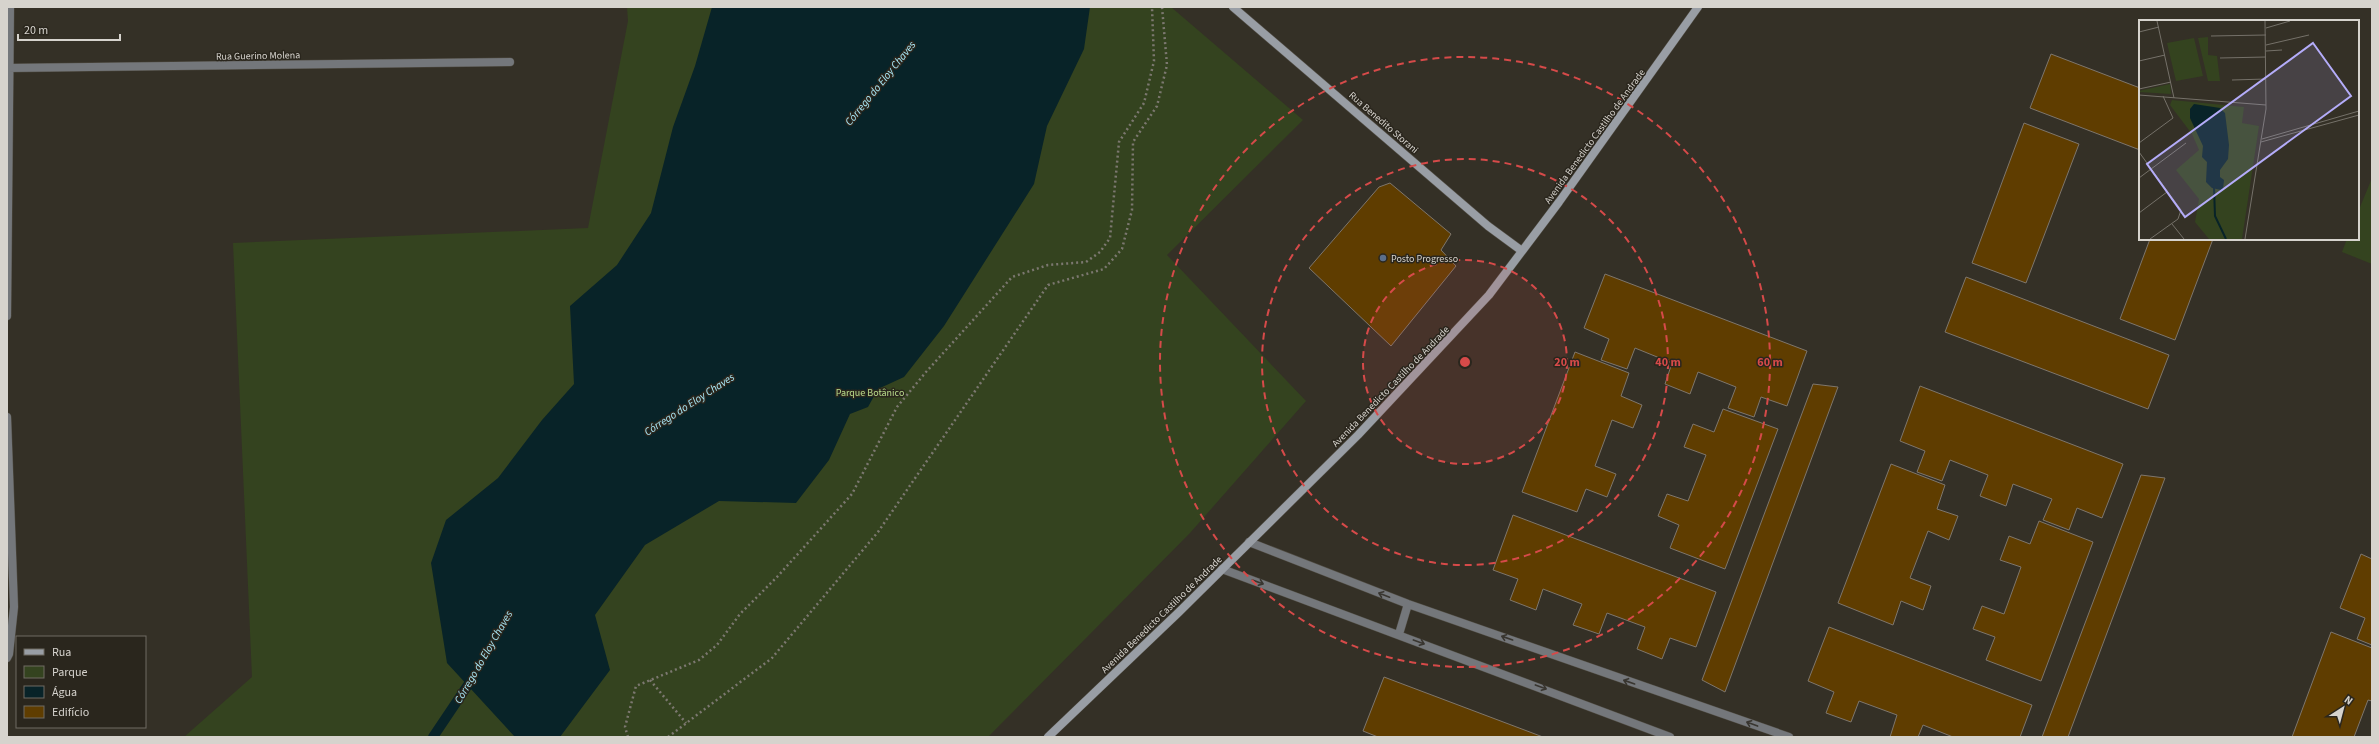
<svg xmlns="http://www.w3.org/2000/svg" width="2379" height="744" font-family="'Source Sans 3',sans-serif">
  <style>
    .green { fill: #34431f }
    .water { fill: #082328 }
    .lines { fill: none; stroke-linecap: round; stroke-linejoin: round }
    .stream { stroke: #082328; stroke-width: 10 }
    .building { fill: #5f3d00; stroke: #7e766c }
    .service-casing { stroke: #514d44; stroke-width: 9 }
    .minor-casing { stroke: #514d44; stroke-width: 9 }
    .secondary-casing { stroke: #514d44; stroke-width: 9 }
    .path { stroke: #7c7870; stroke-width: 2.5; stroke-dasharray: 2 3; stroke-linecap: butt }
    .service { stroke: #74777b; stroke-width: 8 }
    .minor { stroke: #74777b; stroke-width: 8 }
    .secondary { stroke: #999ea5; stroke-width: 8 }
    .oneway { stroke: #393630 }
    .ring { fill: none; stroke: #d64a49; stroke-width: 2; stroke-dasharray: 7 5 }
    .service-dot { fill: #5c6f8a; stroke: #2a261d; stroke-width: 1.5 }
    .labels { text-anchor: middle; stroke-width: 3; stroke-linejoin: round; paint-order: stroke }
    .street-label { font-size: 10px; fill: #d6d3cd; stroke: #2a261d }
    .poi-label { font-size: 10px; fill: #d6d3cd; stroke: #2a261d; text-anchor: start }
    .park-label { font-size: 10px; fill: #badd8c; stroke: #2a261d }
    .water-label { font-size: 11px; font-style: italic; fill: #a9e9f9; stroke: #2a261d }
    .inset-river { fill: none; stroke: #082328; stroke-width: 2 }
    .inset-road { fill: none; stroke: #757169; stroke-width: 1 }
    .view { fill: #b4acf9; fill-opacity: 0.15; stroke: #b4acf9; stroke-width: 2 }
    .inset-edge { fill: none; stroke: #d6d3cd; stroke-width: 2 }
    .centre { fill: #d64a49; stroke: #2a261d; stroke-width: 2 }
    .ring-label { font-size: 12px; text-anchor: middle; font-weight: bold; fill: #d64a49; stroke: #2a261d; stroke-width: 3; stroke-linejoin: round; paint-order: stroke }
  </style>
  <rect width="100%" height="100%" fill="#343026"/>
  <path class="green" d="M627,7h544l132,113 -136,135 139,146 -116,132 -202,204h-804l68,-60 -19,-434 355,-15 40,-207z
    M2372,178v86l-30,-12 5,-13h11v-27z"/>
  <path class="water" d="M712,7h378l-6,42 -37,77 -13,58 -90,142 -40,51 -26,12 -10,18 -18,7 -21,46 -33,43 -77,-2 -74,44 -50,70 15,55 -50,67h-45l-68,-74 -16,-100 15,-43 52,-42 44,-58 32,-36 -4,-78 47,-41 34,-52 22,-86 22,-61z"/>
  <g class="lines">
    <path class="stream" d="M433,737l41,-61"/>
  </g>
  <path class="building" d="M2051,54l89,34v62l-110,-42z
    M2024,123l55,21 -53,139 -54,-20z
    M1390,183l61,51 -10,16 15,16 -65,80 -82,-78 70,-81z
    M2150,239h63l-38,101 -55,-21z
    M1605,274l202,77 -20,55 -26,-9 -7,20 -26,-9 8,-21 -38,-15 -8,22 -25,-10 7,-21 -37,-15 -8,21 -26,-9 8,-21 -25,-11z
    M1966,277l203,78 -21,54 -203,-77z
    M1575,352l54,21 -8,23 21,9 -9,23 -21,-8 -17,46 21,8 -9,23 -21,-8 -9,23 -55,-20z
    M1813,384l25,3 -113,305 -23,-12z
    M1920,386l203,78 -21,54 -25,-10 -8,22 -26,-10 9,-21 -39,-15 -7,22 -26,-10 8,-21 -38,-15 -8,21 -25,-9 8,-21 -25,-10z
    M1723,409l55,20 -53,140 -55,-21 9,-23 -21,-9 9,-22 21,7 18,-46 -22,-8 9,-23 21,8z
    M1891,464l54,21 -8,24 21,7 -9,24 -21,-9 -18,47 21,8 -8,24 -22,-9 -8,24 -55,-22z
    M2141,475l24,3 -97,259h-26z
    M1513,515l203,77 -20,55 -26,-9 -8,21 -25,-10 8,-22 -38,-14 -8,21 -26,-9 9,-21 -39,-15 -7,21 -26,-10 8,-21 -25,-9z
    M2039,521l54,21 -52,139 -55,-21 9,-23 -22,-8 9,-23 22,8 17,-47 -21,-7 9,-24 21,8z
    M2361,554l11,5v86l-15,-6 8,-21 -25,-10z
    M1829,627l203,78 -12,32h-67l-30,-12 -5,12h-28l7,-22 -38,-14 -8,21 -25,-9 8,-21 -26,-11z
    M2331,632l41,16v53l-4,-1 -14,37h-62z
    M1384,677l159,60h-165l-15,-6z"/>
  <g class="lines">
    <defs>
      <path id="service" d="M1249,542l159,62 381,133
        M1222,569l448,168
        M1399,634l9,-30"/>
      <path id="minor" d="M7,68l503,-6
        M7,316l3,-309
        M7,417l7,190 -5,47 -2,4"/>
      <path id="secondary" d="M1233,7l255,219 34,25
        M1048,737l131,-125 179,-177 131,-140 70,-93 139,-195"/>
    </defs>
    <use href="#service" class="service-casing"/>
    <use href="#minor" class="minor-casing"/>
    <use href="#secondary" class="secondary-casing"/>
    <path class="path" d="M650,680l36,43
      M628,737l-3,-10 11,-41 63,-26 18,-15 23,-31 37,-37 75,-83 45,-87 29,-35 86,-95 36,-12 38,-3 14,-10 10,-14 9,-96 25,-39 10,-42 -2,-54
      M668,737l104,-79 106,-126 170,-247 56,-16 18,-20 10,-39 1,-68 24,-36 10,-41 -5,-58"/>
    <use href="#service" class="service"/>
    <use href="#minor" class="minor"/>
    <use href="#secondary" class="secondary"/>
  </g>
  <defs><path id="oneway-shaft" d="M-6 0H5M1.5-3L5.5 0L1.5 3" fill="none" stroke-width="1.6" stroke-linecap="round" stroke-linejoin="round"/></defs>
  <g class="oneway">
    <use href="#oneway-shaft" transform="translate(1258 582) rotate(20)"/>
    <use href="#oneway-shaft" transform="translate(1384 595) rotate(-159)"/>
    <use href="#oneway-shaft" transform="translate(1507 638) rotate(-161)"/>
    <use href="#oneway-shaft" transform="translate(1419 642) rotate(20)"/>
    <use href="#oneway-shaft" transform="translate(1629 682) rotate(-161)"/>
    <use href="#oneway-shaft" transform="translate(1541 687) rotate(20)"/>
    <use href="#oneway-shaft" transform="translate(1752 724) rotate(-160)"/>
  </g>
  <circle cx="1465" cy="362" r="102" fill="#d64a49" fill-opacity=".12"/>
  <g class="ring">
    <circle cx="1465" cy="362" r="102"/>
    <circle cx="1465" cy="362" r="203"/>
    <circle cx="1465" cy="362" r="305"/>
  </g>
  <circle class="service-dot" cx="1383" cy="258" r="4"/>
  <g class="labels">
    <g class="street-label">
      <text transform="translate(258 55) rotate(-1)" y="4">Rua Guerino Molena</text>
      <text transform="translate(1384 122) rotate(41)" y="4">Rua Benedito Storani</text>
      <text transform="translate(1594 136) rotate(-54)" y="4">Avenida Benedicto Castilho de Andrade</text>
      <text transform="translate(1390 386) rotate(-46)" y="4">Avenida Benedicto Castilho de Andrade</text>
      <text transform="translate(1161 614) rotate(-44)" y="4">Avenida Benedicto Castilho de Andrade</text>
    </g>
    <g class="poi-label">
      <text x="1391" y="262">Posto Progresso</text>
    </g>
    <g class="park-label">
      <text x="870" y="396">Parque Botânico</text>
    </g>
    <g class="water-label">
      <text transform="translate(880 83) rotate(-51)" y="4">Córrego do Eloy Chaves</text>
      <text transform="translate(689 404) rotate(-33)" y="4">Córrego do Eloy Chaves</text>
      <text transform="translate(483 657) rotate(-60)" y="4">Córrego do Eloy Chaves</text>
    </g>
  </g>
  <g transform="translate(2139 20)">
    <rect width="220" height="220" fill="#343026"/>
    <path d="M69,17v18l9,1 3,25h-12l-10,-43zM55,18l9,38 -27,5 -9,-38zM31,64l1,10 -32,-2v-1zM33,80l72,7 -2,16 17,3 -17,113h-33l-14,-17 4,-23 -23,-29 23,-20 -7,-16 -22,-29z" fill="#34431f"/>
    <path d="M55,84l26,4 5,5 4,32 -1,14 -8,11v7l4,3 -1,9 -2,1 -9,-2 -6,-6 1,-20 -5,-5 1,-11 -13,-28v-9z" fill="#082328"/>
    <path class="inset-river" d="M75,167l1,29 11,23"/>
    <path class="inset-road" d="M18,1l17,77M127,8l24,-7M0,12l20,-5M72,16l55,-1M127,25l43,-10M127,31l16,-1M81,38l46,-1M0,41l26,-6M93,60l34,-1M0,69l32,-7M0,75l127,10M123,119l97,-28M122,122l98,-27M0,123l34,-25 -10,-22M0,132l42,58 -3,9 -28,20M0,158l47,-35M0,193l28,-21M33,204l12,15M106,219l21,-130 -1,-88"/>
    <path class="view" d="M174,23l38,53 -166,121 -38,-53z"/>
    <rect width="220" height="220" class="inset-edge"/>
  </g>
  <circle cx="1465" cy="362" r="6" class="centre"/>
  <g class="ring-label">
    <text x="1567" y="366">20 m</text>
    <text x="1668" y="366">40 m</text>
    <text x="1770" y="366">60 m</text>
  </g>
  <rect width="2379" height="744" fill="none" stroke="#d6d3cd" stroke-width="16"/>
  <rect x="16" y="636" width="130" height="92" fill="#2a261d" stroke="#6f6b63"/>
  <rect x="24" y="649" width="20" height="6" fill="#999ea5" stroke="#6f6b63"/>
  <text x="52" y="656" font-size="12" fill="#d6d3cd">Rua</text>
  <rect x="24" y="666" width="20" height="12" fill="#34431f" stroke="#6f6b63"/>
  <text x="52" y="676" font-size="12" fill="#d6d3cd">Parque</text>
  <rect x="24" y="686" width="20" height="12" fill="#082328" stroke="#6f6b63"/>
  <text x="52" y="696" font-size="12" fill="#d6d3cd">Água</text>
  <rect x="24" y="706" width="20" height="12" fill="#5f3d00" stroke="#6f6b63"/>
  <text x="52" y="716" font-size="12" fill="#d6d3cd">Edifício</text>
  <g transform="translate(2343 708) rotate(36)" stroke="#2a261d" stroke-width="3" paint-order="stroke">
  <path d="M0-3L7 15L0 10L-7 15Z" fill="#d6d3cd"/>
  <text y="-6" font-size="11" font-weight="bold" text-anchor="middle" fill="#d6d3cd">N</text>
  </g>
  <path d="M18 34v6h102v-6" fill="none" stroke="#d6d3cd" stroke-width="2"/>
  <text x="24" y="34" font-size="12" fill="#d6d3cd" stroke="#2a261d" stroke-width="3" paint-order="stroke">20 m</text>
</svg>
